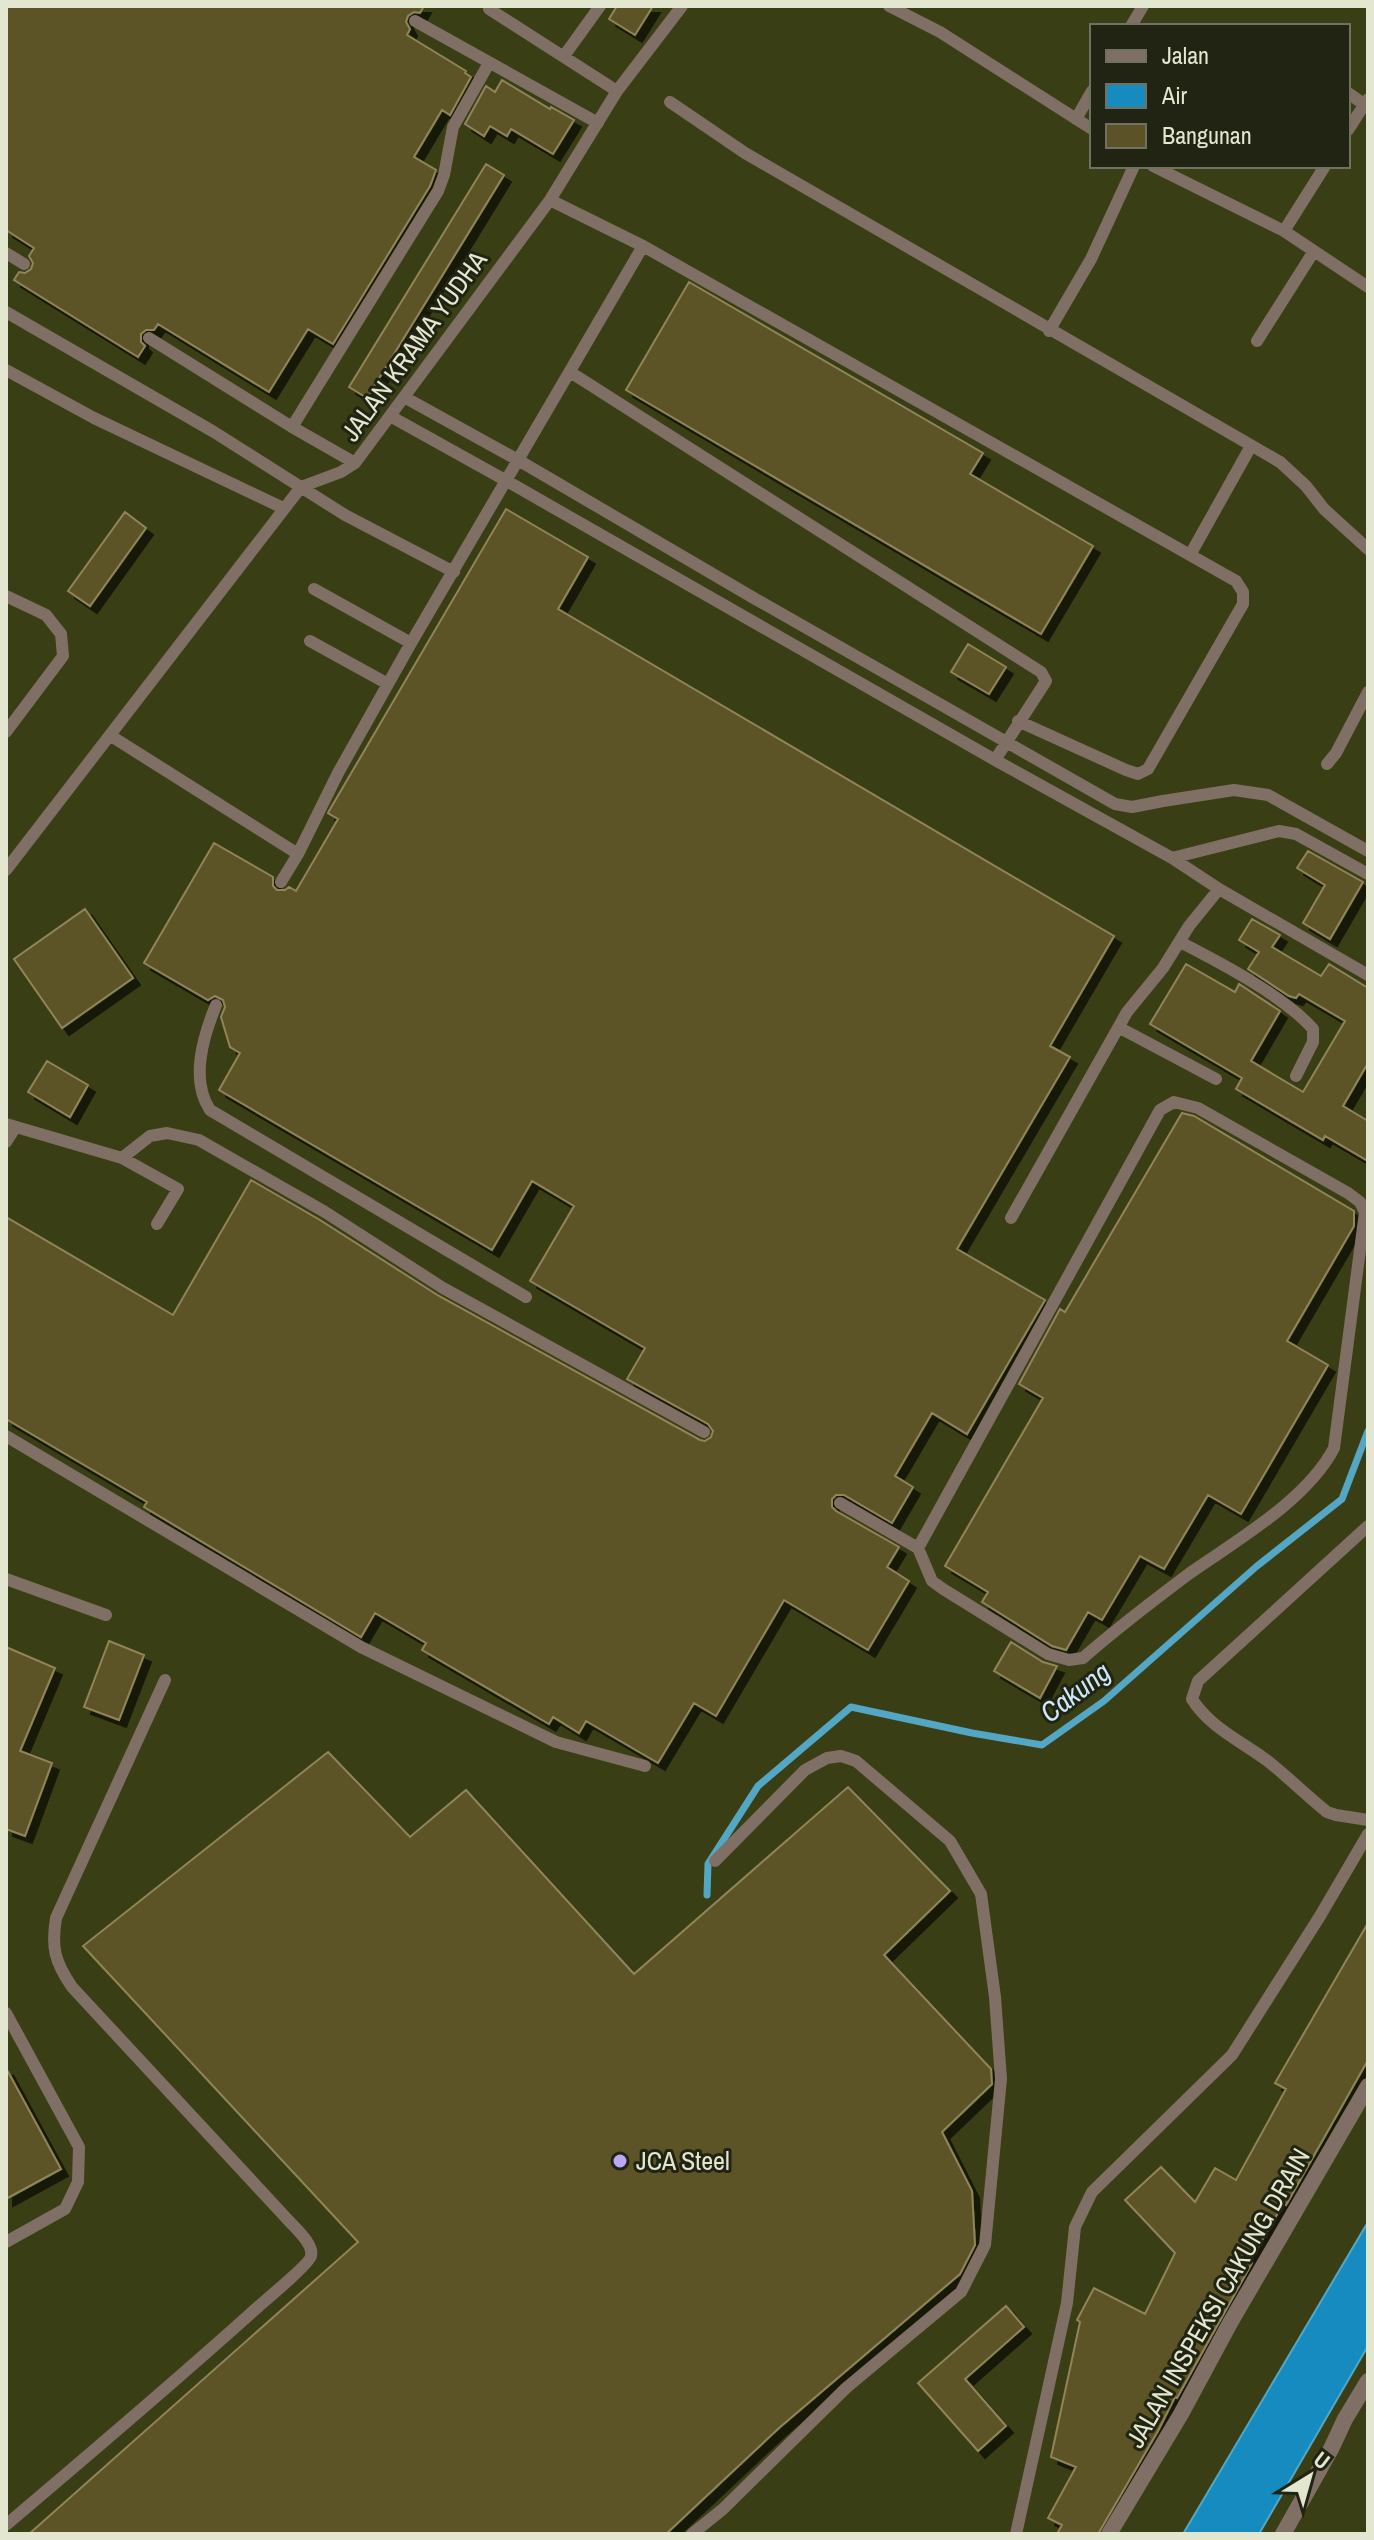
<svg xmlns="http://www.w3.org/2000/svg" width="1374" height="2540" font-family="'Archivo Narrow',sans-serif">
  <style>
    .water { fill: #158bc0; stroke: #53a7c5; stroke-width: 2 }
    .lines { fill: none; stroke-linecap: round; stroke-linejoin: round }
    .stream { stroke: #53a7c5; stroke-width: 7 }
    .building { fill: #5c5228; stroke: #908559; stroke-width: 2; filter: url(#shadow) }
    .service { stroke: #806f64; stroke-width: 12 }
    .minor { stroke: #806f64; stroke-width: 16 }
    .tertiary { stroke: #806f64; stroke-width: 16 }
    .poi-dot { fill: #bca9f5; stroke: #212412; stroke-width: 3 }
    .labels { text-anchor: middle; stroke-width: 6; stroke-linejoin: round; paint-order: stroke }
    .street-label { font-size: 26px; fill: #e3e7d0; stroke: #212412 }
    .poi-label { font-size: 26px; fill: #e3e7d0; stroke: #212412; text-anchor: start }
    .water-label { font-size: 28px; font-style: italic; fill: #cde8f9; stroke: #212412 }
  </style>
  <defs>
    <filter id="shadow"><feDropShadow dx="7" dy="7" stdDeviation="0" flood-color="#0009"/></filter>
  </defs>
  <rect width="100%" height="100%" fill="#3a3e15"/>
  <path class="water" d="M1368,2222v124l-109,188h-76z"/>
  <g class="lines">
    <path class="stream" d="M707,1895l1,-31 50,-78 93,-79 121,26 70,12 62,-44 153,-135 85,-67 26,-68"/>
  </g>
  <path class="building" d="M6,6h418l-4,7 -6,-1 -6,4 -2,6 4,7 -3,6 59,36 -1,2 6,4 -21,38 -8,-5 -28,47 22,13 -6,16 -97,158 -25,-15 -39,63 -111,-68 -4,6h-8l-5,4v8l4,4 -7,11 -124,-77 5,-8 6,1 6,-4 2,-6 -4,-7 5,-8 -28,-18z
    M617,6h36l-18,29 -26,-16z
    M502,80l48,29 1,-2 23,13 -21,34 -42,-25 -4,7 -17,-10 -6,10 -19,-12 21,-38 9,6z
    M486,164l18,11 -137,223 -18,-11z
    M689,282l294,171 -13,21 123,72 -52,88 -415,-244z
    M506,509l82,48 -30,52 556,327 -64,110 20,11 -113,192 88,51 -78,134 -35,-21 -37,63 18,11 -21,36 -48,-28h-8l-4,4v8l4,4 63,36 -12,20 22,14 -41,69 -84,-50 -68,116 -22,-13 -36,60 -72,-42 -7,12 -26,-16 -4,7 -127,-74 4,-7 -51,-30 -14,24 -217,-130 3,-5 -141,-83v-202l167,98 78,-135 69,40 119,76 261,144 5,1 6,-4 2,-6 -5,-7 -81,-45 18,-31 -115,-67 44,-75 -42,-25 -40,69 -273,-160 21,-37 -10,-6 -9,-30 4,-10 -2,-7 -8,-4 -7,4 -64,-37 70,-120 59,34v9l4,4h8l4,-3 7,4 42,-72 -10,-6 1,-2z
    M125,512l21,16 -56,78 -22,-15z
    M968,644l38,23 -17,27 -38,-22z
    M1308,851l55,31 -33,57 -27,-16 22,-38 -28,-17z
    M85,909l48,69 -71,50 -48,-69z
    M1252,919l28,16 -8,12 49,29 8,-12 39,24v75l-25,43 25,15v40l-43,-25 -2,4 -87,-51 6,-11 -92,-54 36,-60 49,28 4,-8 41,27 -29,50 52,31 42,-71 -46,-27 -3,4 -7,-2 -41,-27 11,-17 -20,-12z
    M47,1061l41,24 -18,32 -42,-25z
    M1182,1113l12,3 160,95v15l-67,115 41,24 -87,149 -33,-19 -44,74 -24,-13 -38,64 -14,-8 -22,38 -14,-4 -70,-44 6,-10 -43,-26 98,-168 -24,-14 41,-75 5,3z
    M109,1641l35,14 -25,65 -35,-13z
    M1011,1642l32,20 14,4 -17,32 -46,-27z
    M6,1647l49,21 -35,83 32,12 -27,73 -19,-7z
    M328,1752l82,85 56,-47 168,184 214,-187 102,104 -66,64 107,114 1,15 -50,48 30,59 3,54 -15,29 -181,154 -113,106h-637l329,-292 -275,-296z
    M1368,1923v137l-82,145 -3,-1 -33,57 2,2 -75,135 -2,-1 -17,34 -60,103h-41l5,-9 -14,-7 28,-51 -25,-10 29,-135 -3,-2 17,-32 51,26 30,-61 -50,-53 36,-33 34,35 20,-34 21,12 50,-91 -11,-6z
    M6,2068l55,101 -55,30z
    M1006,2306l18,21 -59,52 41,47 -28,25 -60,-68z"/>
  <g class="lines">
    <path class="service" d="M889,6l51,26 152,97
      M489,9l128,82
      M415,21l183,102
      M1131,26l12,-20
      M564,56l36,-50
      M1348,93l20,14
      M670,102l75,51 535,309 26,24 18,23 44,40
      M1076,119l16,-28
      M1348,130l20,-31
      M1153,166l131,65 84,56
      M550,200l93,46
      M1284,231l41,-65
      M6,253l18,11
      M6,312l208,120 131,83 109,57
      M1049,331l42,-72 43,-93
      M149,338l143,89 146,-236 6,-16 9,-48 36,-64
      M1257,341l57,-90
      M6,370l88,48 189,90
      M570,372l471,300 5,9 -51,79
      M404,397l114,63 234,137 363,207 17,3 31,-6 71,-11 34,5 100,56
      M390,416l115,64 490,280 177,98 107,-27 17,3 72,40
      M292,427l63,36
      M1190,555l61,-109
      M314,589l97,54
      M6,596l40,19 15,19 2,22 -57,76
      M310,641l78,43
      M111,736l187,118
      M1327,764l9,-11 32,-61
      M1172,858l47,31 149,86
      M6,870l295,-383 40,-15 14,-9 195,-263 67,-109 65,-85
      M281,882l17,-28 40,-81 73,-130 232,-397 593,335 7,11v12l-95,165 -10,5 -12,-4 -108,-49
      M1180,942c41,21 104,54 133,87v13l-17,34
      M216,1005c-13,32 -26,75 -6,105l316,187
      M1120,1028l96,51
      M6,1124l116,34 28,-22 17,-3 32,7 126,72 118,76 261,144
      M6,1142l9,-14
      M122,1158l56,31 -21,35
      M1011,1218l116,-206 36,-44 26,-42 30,-37
      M6,1436l355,211 195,95 89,24
      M840,1503l78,45 242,-438 14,-8 24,6 150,85 12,9 5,10 -31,236c-27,52 -97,92 -144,125 -36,27 -73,55 -107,85l-14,2 -21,-6 -105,-65 -11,-8 -14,-33
      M1368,1526l-170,155 -6,18c18,29 51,43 77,63 20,16 38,34 58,50l9,3 32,5
      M6,1579l100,36
      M6,2013l73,134 -1,35 -13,27 -59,33
      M6,2525c85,-72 170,-144 253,-219 8,-7 51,-43 52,-50 3,-12 -15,-27 -22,-35l-217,-234c-17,-25 -21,-39 -16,-69l109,-238
      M692,2534l31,-25 123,-121 115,-96 24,-47 16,-166 -6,-82 -14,-103 -31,-53 -94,-80 -15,-5 -14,2 -22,12 -90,91
      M1016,2534l51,-231 8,-76 17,-35 140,-137 88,-139 48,-82"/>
    <path class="minor" d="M1283,2534l48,-85 14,-30 23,-38"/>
    <path class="tertiary" d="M1109,2534l72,-120 49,-91 138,-237"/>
  </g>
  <circle class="poi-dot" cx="620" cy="2161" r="8"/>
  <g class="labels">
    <g class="street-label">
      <text transform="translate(414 346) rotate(-54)" y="9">JALAN KRAMA YUDHA</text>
      <text transform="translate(1218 2298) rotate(-60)" y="9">JALAN INSPEKSI CAKUNG DRAIN</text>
    </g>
    <g class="poi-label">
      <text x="636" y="2170">JCA Steel</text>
    </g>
    <g class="water-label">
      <text transform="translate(1075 1692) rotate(-37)" y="10">Cakung</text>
    </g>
  </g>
  <rect width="1374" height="2540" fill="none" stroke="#e3e7d0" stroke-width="16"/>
  <rect x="1090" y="24" width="260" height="144" fill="#212412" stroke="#6f725e" stroke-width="2"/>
  <rect x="1106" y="50" width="40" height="12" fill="#806f64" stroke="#6f725e" stroke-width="2"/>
  <text x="1162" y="64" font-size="24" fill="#e3e7d0">Jalan</text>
  <rect x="1106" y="84" width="40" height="24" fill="#158bc0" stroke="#6f725e" stroke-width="2"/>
  <text x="1162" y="104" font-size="24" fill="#e3e7d0">Air</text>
  <rect x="1106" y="124" width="40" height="24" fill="#5c5228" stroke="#6f725e" stroke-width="2"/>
  <text x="1162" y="144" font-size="24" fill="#e3e7d0">Bangunan</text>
  <g transform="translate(1310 2476) rotate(37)" stroke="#212412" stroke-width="6" paint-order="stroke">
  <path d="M0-6L14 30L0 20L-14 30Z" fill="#e3e7d0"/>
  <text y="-12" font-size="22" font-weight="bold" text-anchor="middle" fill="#e3e7d0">U</text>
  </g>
</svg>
